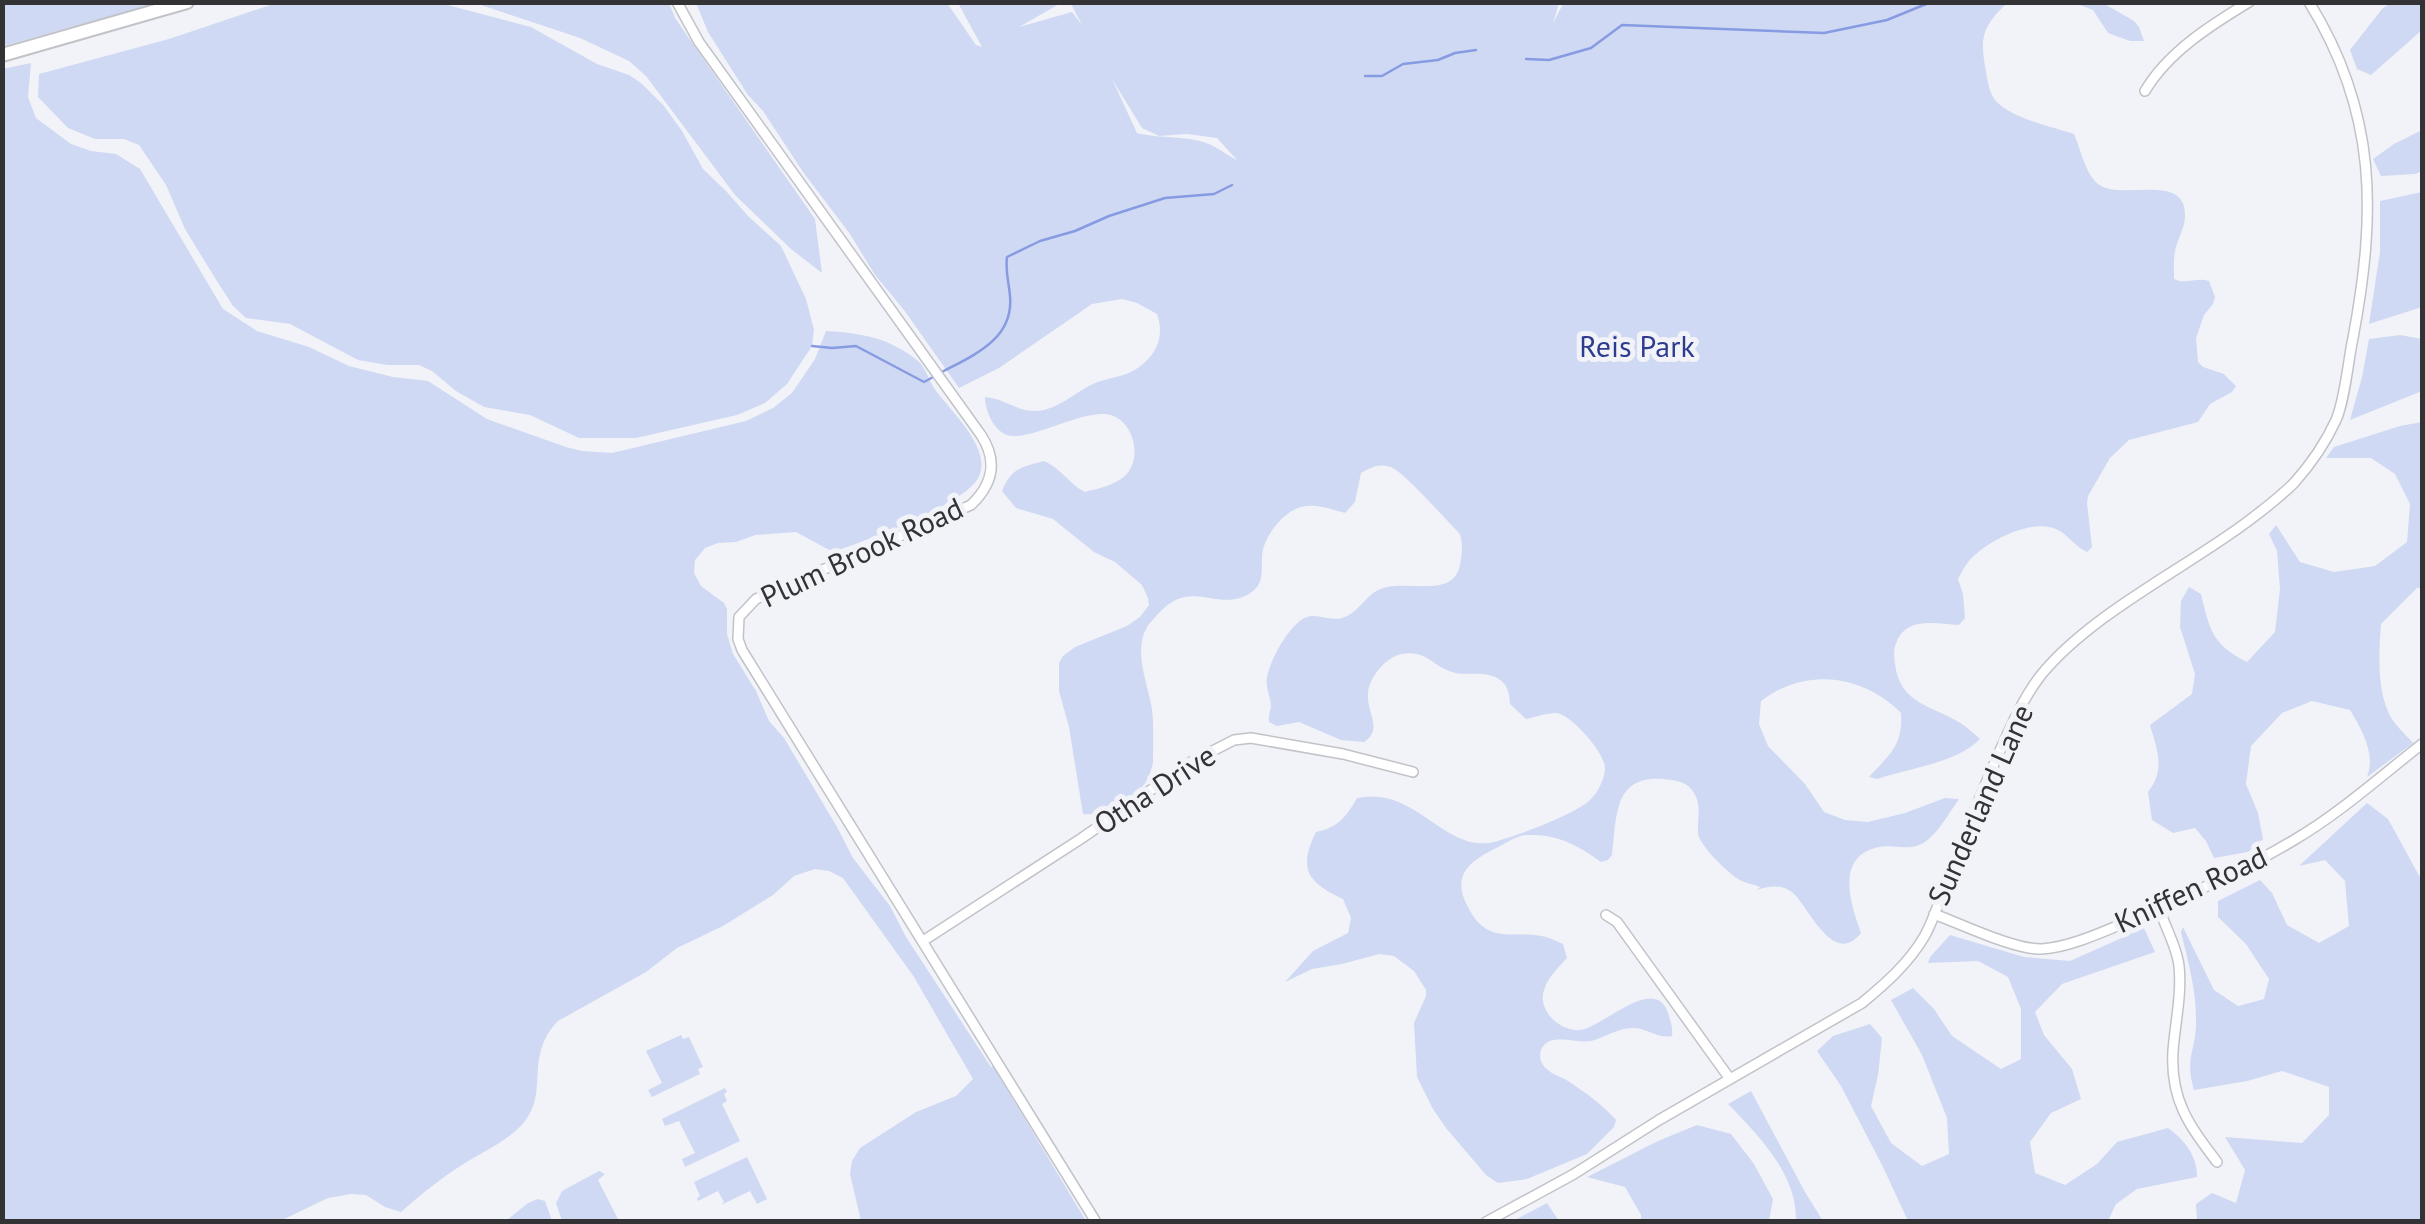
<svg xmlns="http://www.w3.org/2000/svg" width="2425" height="1224" font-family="'PT Sans',sans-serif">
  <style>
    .green { fill: #d0d9f3; fill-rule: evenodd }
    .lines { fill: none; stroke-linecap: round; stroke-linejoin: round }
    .stream { stroke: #879be2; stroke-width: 2.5 }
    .minor-casing { stroke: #c1c3c8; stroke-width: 12 }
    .secondary-casing { stroke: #c1c3c8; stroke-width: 16 }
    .minor { stroke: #fff; stroke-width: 9 }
    .secondary { stroke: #fff; stroke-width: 12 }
    .labels { text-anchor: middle; stroke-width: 10; stroke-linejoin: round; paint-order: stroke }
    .park-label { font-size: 30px; fill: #2e3c8f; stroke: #f2f3f8 }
    .street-label { font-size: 30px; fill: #333335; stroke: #f2f3f8 }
  </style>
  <rect width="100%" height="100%" fill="#f2f3f8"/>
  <path class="green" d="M3,2h154v1l-154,43z
    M1070,2l489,1 -6,20 11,-21 443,1c-26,25 -27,35 -21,69 2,10 3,21 10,29 15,17 56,26 78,33 7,16 11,39 24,50 23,18 88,-13 87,32 0,10 -6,21 -9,31 -3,10 -2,21 -2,32 11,6 23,-2 35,2l6,16 -2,7 -9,11 -8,23 2,24 5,5 21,7 12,12 -4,6 -22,12 -12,18 -69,18 -19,18 -22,38 -1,7 5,44 -5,5c-12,-5 -19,-18 -31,-23 -24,-10 -62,9 -80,25 -8,6 -14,17 -18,25l5,15 2,24 -6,7c-22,-1 -51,-9 -62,16 -4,8 -3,15 -2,23 5,41 39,42 67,60 6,4 12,10 18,15 -23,24 -71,29 -103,40l-8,-2c21,-23 34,-31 32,-64 -38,-39 -96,-46 -140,-12l-2,23 9,22 37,38 19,28 21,8 23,2 37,-9 40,-15 14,1c-10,14 -20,33 -34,43 -16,10 -30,2 -46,5 -45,9 -28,58 -18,86 -27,34 -51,-23 -66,-38 -11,-11 -25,-10 -38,-5l3,-3c-7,-3 -16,-4 -22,-8 -11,-7 -39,-34 -40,-46 -1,-16 5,-30 -7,-44 -6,-8 -18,-9 -28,-10 -50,-4 -46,38 -51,76l-4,5 -7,2c-22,-16 -42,-27 -70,-27 -10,-1 -20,5 -29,10 -28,14 -53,27 -34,62 5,10 10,17 20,23 17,8 36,2 53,6 8,1 15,5 22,8l4,14c-9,10 -19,19 -23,32 -7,20 16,42 36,40 22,-2 75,-57 88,-17 3,9 5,15 4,23 -14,3 -24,-7 -37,-8 -16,-1 -29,9 -44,13 -15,3 -42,-10 -50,9 -3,7 1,16 7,20 5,5 14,7 20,11 17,11 35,24 48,39l-2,7 -27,27 -60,25 -29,4 -12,-8 -40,-47 -13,-19 -16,-32 -3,-54 12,-27v-6l-12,-19 -20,-15 -15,-2 -37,10 -30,5 -27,13 28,-31 35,-18 3,-15 -8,-19c-34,-16 -46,-29 -27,-67 23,-5 30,-15 41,-34 61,-13 88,59 141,43 23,-7 73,-25 91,-40 8,-7 16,-22 16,-33 0,-15 -34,-54 -49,-55 -9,0 -21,4 -30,6l-16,-15c0,-18 -8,-28 -27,-30 -10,-1 -22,1 -31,-2 -20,-6 -25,-22 -50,-18 -15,2 -33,23 -34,39 -2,19 16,36 -4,49l-23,-2 -42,-18 -22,4 -8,-4c-1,-5 1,-10 2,-15 0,-10 -6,-19 -4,-30 3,-17 25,-59 44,-61 10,-1 21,5 31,2 15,-4 23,-21 36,-28 24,-13 75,11 82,-25 2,-10 3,-21 0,-31 -14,-14 -54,-60 -69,-67 -11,-4 -20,0 -30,6l-6,29 -10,11c-11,-3 -26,-8 -38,-7 -19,1 -37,23 -43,40 -6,17 5,36 -15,48 -33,19 -58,-18 -92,21 -3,4 -7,7 -10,12 -14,25 1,57 5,82 2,18 1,37 1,54 -2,8 -5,17 -10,23 -10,13 -45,31 -60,28l-14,-87 -10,-36v-28l4,-7 12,-9 52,-21 13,-9 9,-12 -1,-7 -6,-13 -27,-23 -21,-10 -41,-33 -37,-11 -14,-17c9,-23 20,-24 42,-30 18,8 25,23 41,31 11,-3 26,-6 36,-13 25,-17 13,-63 -16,-65 -28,-2 -78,28 -98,21 -14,-5 -22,-25 -22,-38 18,1 33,15 52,14 22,-2 37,-18 56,-27 12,-6 26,-6 38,-12 23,-12 35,-33 26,-58l-20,-11 -15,-4 -30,5 -93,64 -40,20 -55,-78 -29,-35 -25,-41 -47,-62 -40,-61 -15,-16 -40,-63 -12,-29h251l29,42 6,2 -24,-44h103l-42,24 53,-15 10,13zM1112,79l30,49 17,8 28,-2 30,4 20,22c-9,-4 -18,-12 -28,-16 -22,-9 -49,-5 -72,-11z
    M276,3h164l91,24 66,37 32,11 12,8 23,23 18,25 21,38 23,22 22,25 33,30 25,53 8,31 -2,16 -25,38 -22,19 -28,12 -101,23h-57l-49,-23 -46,-8 -28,-16 -24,-20 -13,-6h-32l-29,-5 -68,-36 -44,-6 -13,-12 -18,-28 -30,-49 -19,-44 -27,-40 -15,-6h-29l-27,-11 -30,-31 1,-23 130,-35z
    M475,3h194l6,15 140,201 7,54 -31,-24 -56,-54 -89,-119 -17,-15 -49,-23z
    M2075,3h28l31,18 5,6 5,14h-14l-22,-8 -15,-23z
    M2390,3h32v27l-51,45 -14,-6 -7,-19 32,-41z
    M31,63l-3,34 8,21 35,26 20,7 25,3 24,15 83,140 34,22 52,16 40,19 44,11 35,4 59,38 79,28 16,4 30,2 134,-32 27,-13 19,-15 23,-34 11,-28c21,1 48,4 67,14 8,4 20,11 26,17 7,7 10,18 15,26 16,23 62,63 43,92 -18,27 -112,61 -144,72l-37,-20 -41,3 -19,7 -18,1 -13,5 -10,12 -1,13 7,13 23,17 3,6v25l6,20 23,37 13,30 15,17 53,89 16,31 37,48 16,31 85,130 2,-1 93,155h-225l-11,-47 2,-13 8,-13 56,-36 40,-16 17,-17 -59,-102 -71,-99 -14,-7 -14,-2 -21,7 -21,19 -50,31 -46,22 -31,24 -88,49c-34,35 -9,70 -33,100 -16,20 -42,30 -63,44 -22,14 -42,30 -61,47l-16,-5 -19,-12 -15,-1 -23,4 -48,23h-277l-1,-1152z
    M2422,130v41l-7,3 -34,2 -8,-17 21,-15z
    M2422,192v115l-53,17 11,-72v-51z
    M2400,335l22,4v52l-72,29 12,-43 7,-38z
    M2422,422v166h-5l-36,36c-2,29 -5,69 11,95 5,8 14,16 21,24l-46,34c9,-23 -5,-47 -17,-67l-38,-9 -30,12 -31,33 -5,38 12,29 5,26 -15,13 -34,6 -8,-17 -11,-13 -22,5 -21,-13 -4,-28c18,-22 9,-42 2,-67l42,-31 3,-20 -15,-47 1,-26 8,-14 12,7c9,37 11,50 46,68l28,-30 5,-43 -3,-38 -8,-17 7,-9 24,37 34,10 41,-6 32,-24 3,-38 -15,-30 -24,-16h-45l8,-11 66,-21z
    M2367,803l21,16 34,62v340h-225l-1,-17 16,-11 24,10 9,-33 -20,-33 77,6 27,-28v-28l-47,-16 -35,10 -53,9c-10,-33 3,-41 2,-71 0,-30 -8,-58 -15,-87l2,-5 31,63 24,16 26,-7 5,-20 -23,-35 -28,-27v-16l42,-21 12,13 15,32 32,18 30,-17 -4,-45 -20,-21 -26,6z
    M2144,928l11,24 -93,32 -27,28 9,23 28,34 9,30 -30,14 -21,29 5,31 30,12 32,-21 20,-22 51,-14c16,11 30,29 29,49l-60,12 -21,15 -8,17h-200l-25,-54 -42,-81 -24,-35 16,-15 37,-12 12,14 -4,37 -7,31 20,37 31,23 27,-12 -2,-36 -25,-63 -31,-55 22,-12 21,21 18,27 49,33 20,-10v-50l-13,-32 -30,-16 -50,2 2,-6 20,-22 74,22 46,4z
    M681,1035l2,4 6,-2 14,30 -5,2 2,5 -48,23 -4,-7 14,-7 -16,-32z
    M725,1088l2,4 -3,2 3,7 -5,3 18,37 -55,26 -3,-8 13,-6 -16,-32 -14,5 -3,-7z
    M1751,1091l54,101 18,29h-27c1,-47 -37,-85 -68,-117z
    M1697,1125l34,9 23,30 19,35 -4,22h-128v-6l-16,-28 -38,-10 71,-36z
    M747,1157l20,42 -10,5 -7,-13 -29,14 3,-3 -6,-11 -20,10 -1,-3 3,-2 -6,-14z
    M599,1171l6,3 -7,6 21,41h-57l-6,-18 6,-12z
    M538,1199l7,2 7,20h-46l22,-18z
    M1547,1203l12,18h-46z"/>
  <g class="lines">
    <path class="stream" d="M1526,59l23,1 42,-12 31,-23 202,8 63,-13 44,-18
      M1365,76h17l21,-12 35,-4 17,-7 21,-3
      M812,346l20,2 24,-2 68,36 11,-6
      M942,372c32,-17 72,-33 68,-76 -1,-14 -5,-24 -3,-39l33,-16 35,-10 34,-15 56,-18 49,-4 18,-9"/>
    <defs>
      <path id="minor" d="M677,2l22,40 282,393c17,26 12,49 -10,70l-215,94 -17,18 -1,22 4,11 354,572
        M2145,91c23,-39 66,-66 104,-89
        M2159,908c6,19 18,39 20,58 3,29 -4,57 -6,85 -3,49 16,74 44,111
        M1934,914c27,10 81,36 108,35 30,-2 67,-20 94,-31 54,-23 108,-48 158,-78 46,-27 87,-64 128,-96
        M1606,915l11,7 113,157
        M923,941l159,-103 109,-76 43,-22 17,-2 92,16 70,18
        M1486,1222l88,-48 85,-54 203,-117c23,-19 46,-39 62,-66 11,-19 17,-42 25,-63 16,-40 32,-80 49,-119 12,-27 25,-57 43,-80 50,-61 143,-106 206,-153 16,-12 33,-25 47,-39 16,-18 32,-41 42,-63 9,-20 12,-59 17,-82 23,-123 25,-225 -44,-336"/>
      <path id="secondary" d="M2,55l185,-53"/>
    </defs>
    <use href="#minor" class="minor-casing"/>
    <use href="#secondary" class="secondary-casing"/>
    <use href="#minor" class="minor"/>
    <use href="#secondary" class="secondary"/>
  </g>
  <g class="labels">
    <g class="park-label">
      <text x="1637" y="357">Reis Park</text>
    </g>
    <g class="street-label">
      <text transform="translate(862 553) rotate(-25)" y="10">Plum Brook Road</text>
      <text transform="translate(1155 790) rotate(-33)" y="10">Otha Drive</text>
      <text transform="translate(1981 805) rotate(-66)" y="10">Sunderland Lane</text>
      <text transform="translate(2191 890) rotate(-25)" y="10">Kniffen Road</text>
    </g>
  </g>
  <rect width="2425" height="1224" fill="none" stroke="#333335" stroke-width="10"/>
</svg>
